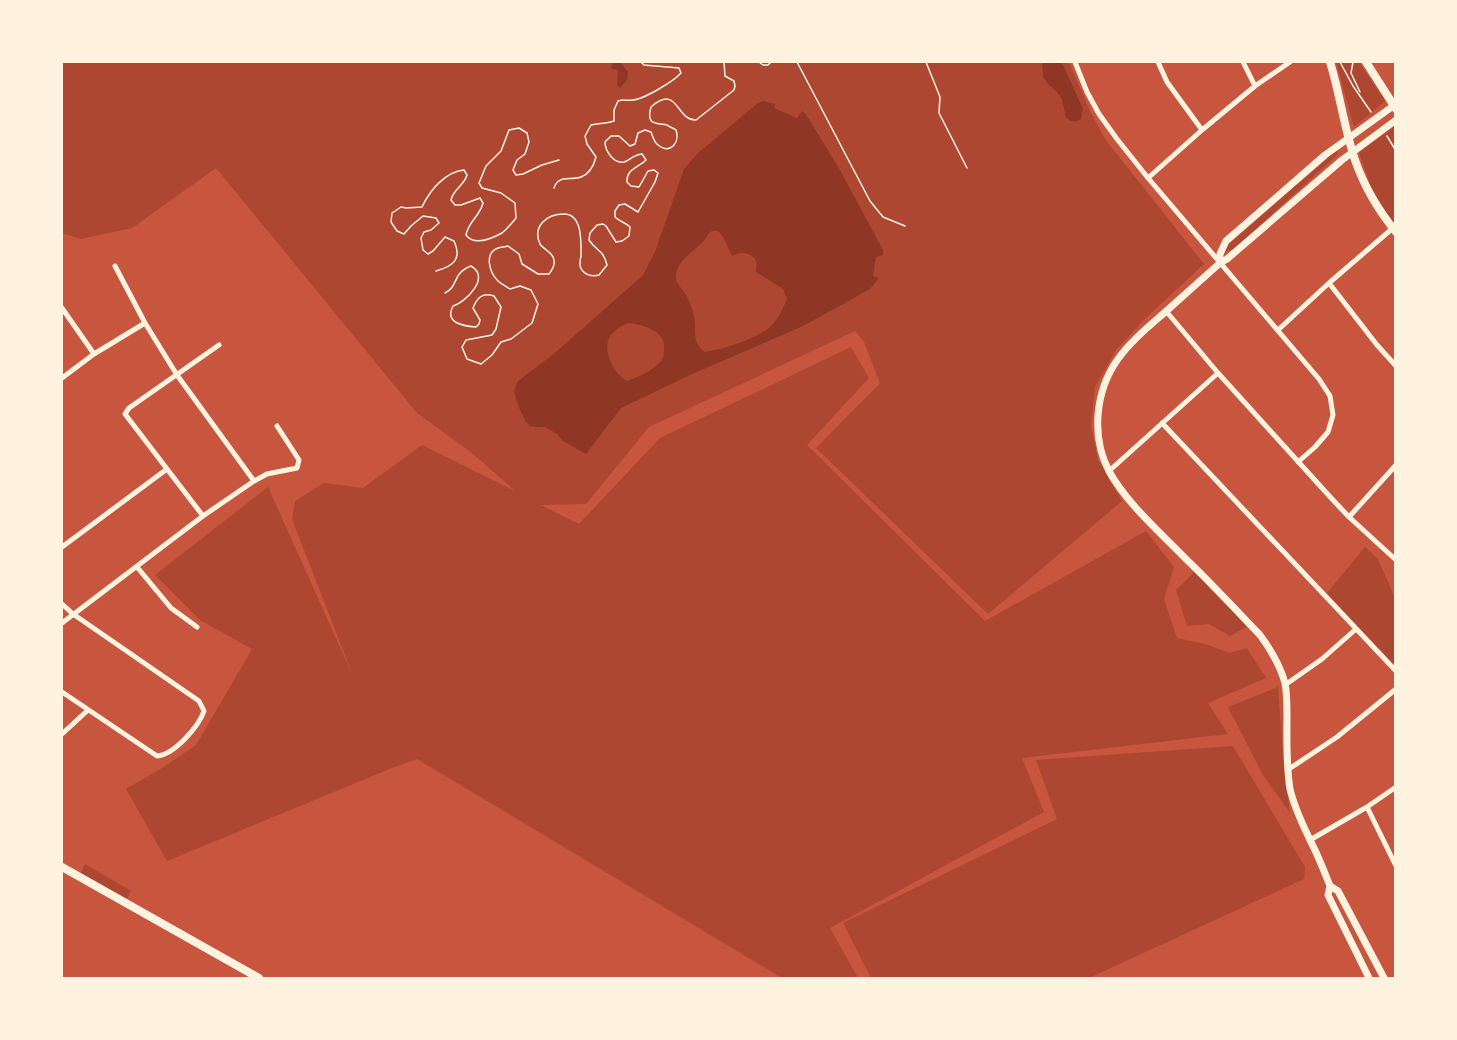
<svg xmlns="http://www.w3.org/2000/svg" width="1457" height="1040" font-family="'IBM Plex Sans',sans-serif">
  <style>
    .green { fill: #ae4732 }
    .water { fill: #8f3625; fill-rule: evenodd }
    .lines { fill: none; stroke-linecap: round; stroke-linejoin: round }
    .path { stroke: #fff3e0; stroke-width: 1.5 }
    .minor { stroke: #fff3e0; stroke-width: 5 }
    .tertiary { stroke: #fff3e0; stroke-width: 7 }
    .secondary { stroke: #fff3e0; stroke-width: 8 }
    .primary { stroke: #fff3e0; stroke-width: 8 }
  </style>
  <rect width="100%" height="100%" fill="#c8553d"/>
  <path class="green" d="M62,62h1007l21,49 15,28 99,125 -58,54 -30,32 -21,37 -4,39 7,34 24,41 -134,113 -172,-166 64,-65 -16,-41 -9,-11 -206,96 -63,77 -45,1 38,19 81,-86 191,-91 18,31 -62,67 178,176 161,-90 28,36 -10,32 13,39 28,6 25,9 17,-5 19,30 -58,25 20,31 -206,24 22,54 -214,116 28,50h-76l-365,-219 -25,9 -225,93 -41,-72 36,-21 34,-23 56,-96 -52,-29 -45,-45 113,-88 85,189 -61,-157 3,-18 29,-18 39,5 59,-43 93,46 -43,-38 -55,-40 -201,-245 -84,60 -51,11 -19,-6z
    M1336,62h23l26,39 -31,26z
    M1395,126v101l-23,-38 -13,-36z
    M1337,150l1,4 -104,95 -11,3 4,-6z
    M1365,547l13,12 17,39v68l-68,-73z
    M1197,569l53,56 -20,11 -21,-12 -22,2 -11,-36z
    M1278,687l5,69 7,57 -27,-38 -35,-68z
    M1233,746l72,121 -1,12 -215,99h-218l-28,-55 214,-104 -21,-59z
    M85,864l46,27 -5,9 -46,-26z"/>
  <path class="water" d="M613,62h7l8,10 -1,8 -7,8 -3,-3 1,-15 -7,-2z
    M1042,62h19l3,5 19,42 -2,10c-5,4 -9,3 -15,-1l-4,-19 -5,-7 -9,-8 -5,-7z
    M763,101l12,3 -1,4 23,10 5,-7 3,2 35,57 43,80v5l-7,2 -3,19 6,2 -9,11 -67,37 -113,49 -69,33 -35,46 -23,-13 -6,-7 -12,-7h-8l-7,-1 -4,-4 -6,-12 -6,-19 4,-10 38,-29 87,-77 12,-23 29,-83 14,-16 60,-50zM712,231h6c9,8 8,16 15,25 6,-5 19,-4 23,5 1,3 0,7 0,11l27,17 4,10c-4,9 -8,19 -15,26 -13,13 -48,24 -67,27 -15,-10 -7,-25 -12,-39 -2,-6 -4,-13 -7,-18 -4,-7 -11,-12 -10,-21 2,-14 18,-23 27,-32 4,-4 4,-8 9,-11zM627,323c13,1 38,7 37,24 0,5 0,10 -3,14 -7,9 -23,16 -34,20 -14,-7 -26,-33 -16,-46 4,-5 11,-9 16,-12z"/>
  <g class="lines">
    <path class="path" d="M759,62l4,3h5l3,-3
      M797,62l73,139 13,16 22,9
      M926,62l14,35 -1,16 28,55
      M1340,62l13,24 18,26
      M1353,62l-2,11 9,19
      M1387,136l9,15
      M554,188c5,-14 16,-7 27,-11 8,-3 13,-12 15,-20l-9,-13 -2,-8 6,-11c8,-2 15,-1 23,-4v-11l4,-9c6,-2 8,0 14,-1 11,0 42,-19 49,-27l-2,-5 -35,-3 -3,-3
      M436,271c18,-5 26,-12 18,-30l-9,-4 -12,14 -5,3 -5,-4 -2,-12 3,-6 7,-2 8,-7 -3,-5 -13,-2 -12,10 -7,8 -7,-3 -6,-9 1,-9 9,-6 5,1 16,-1c8,-17 23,-35 42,-37l3,5c-3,11 -14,14 -16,25l4,5h6l19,-7 3,5c-3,13 -15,19 -17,32 8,11 25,4 36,-2 5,-4 10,-10 14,-15l-1,-15 -14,-10 -19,-5 -3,-5 7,-17 15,-15 8,-21 10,-2 8,5 2,9 -4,12 -8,6 -4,10 3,5 7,-1 19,-9 17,-5
      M445,293c14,-7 7,-20 26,-27 20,11 -5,36 -18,40 -9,17 10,20 23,21l3,-3 1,-4 -7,-12c4,-10 9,-16 21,-12l7,11 -5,22 -4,6 -26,5 -4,7 5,12 14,5 11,-9 9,-13 10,-3 21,-16 6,-19 -7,-14 -11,-4 -10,3c-4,-3 -9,-5 -12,-8 -9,-9 -14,-28 0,-33 3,-1 7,-1 10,-2l11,8 3,10 16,10h11c4,-5 7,-11 4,-17 -3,-6 -10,-8 -13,-13 -8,-18 7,-30 24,-30 19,0 17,29 17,43 -1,1 -1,8 -1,9 3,9 12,11 19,9l8,-10c-4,-16 -10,-13 -18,-25l1,-7 7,-8 6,-1 3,2 10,16 6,-1 7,-5 1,-9c-5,-5 -10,-5 -15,-10v-6l4,-6 6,-1 13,8 17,-30 3,-9 -4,-3 -6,1 -9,16 -8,-1 -4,-4c-1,-13 11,-14 19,-22l-4,-6c-9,1 -12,6 -18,8 -11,2 -19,-12 -19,-20l6,-6h8l11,10 5,-2 3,-11 7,-3 6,2c2,5 3,10 7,13 13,10 22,-3 18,-15 -1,-1 -8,-4 -9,-5 -12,-2 -21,0 -16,-18 27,-24 25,14 45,13l38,-30 1,-4 -1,-5 -9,-5 -1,-14"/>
    <path class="minor" d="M1075,62l12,30 12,22 18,25 31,39 171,201 11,17 3,19 -5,17 -13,15 -17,15
      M1158,62l9,20 35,48
      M1243,62l12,24
      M1148,178l54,-48 53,-44 35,-24
      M115,266l30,57 32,52 77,106
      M1329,283l48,62 19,21
      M62,308l32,46
      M1166,311l52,62 114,126 17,18 47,43
      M1278,330l51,-47 64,-55
      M62,378l32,-24 51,-31
      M1162,423l234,248
      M1109,471l109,-98
      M203,516l-78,-102 4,-6 90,-63
      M1349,517l47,-52
      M62,547l105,-78
      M137,567l34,41 26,19
      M62,604l11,10 126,87 5,10c-5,15 -30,44 -47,45l-95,-64
      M62,623l141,-107 51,-35 13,-7 30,-6 2,-8 -22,-34
      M1285,685l37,-26 34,-30
      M62,734l26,-24
      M1289,769l48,-32 59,-48
      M1367,807l29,59
      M1310,840l57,-33 29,-20"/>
    <path class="tertiary" d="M1220,263v-9l6,-13 99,-86 71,-51
      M1330,886c-6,-15 -12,-31 -20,-46 -8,-17 -16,-33 -20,-51 -4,-24 -3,-50 -3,-74 0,-10 0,-21 -2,-32 -5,-18 -14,-33 -25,-48 -24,-25 -48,-51 -73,-75 -25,-26 -61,-57 -78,-89 -18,-34 -14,-80 9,-112 12,-17 29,-31 45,-45 19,-17 38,-34 57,-51l7,-4 115,-99 54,-40
      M1330,886l8,5 46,87
      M1330,886l-2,9 41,83"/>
    <path class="secondary" d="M1330,62c10,32 14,66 25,98 9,26 23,50 41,72
      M1366,62l30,47"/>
    <path class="primary" d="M62,867l197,111"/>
  </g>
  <rect width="1457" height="1040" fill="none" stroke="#fff3e0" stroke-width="126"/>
</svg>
